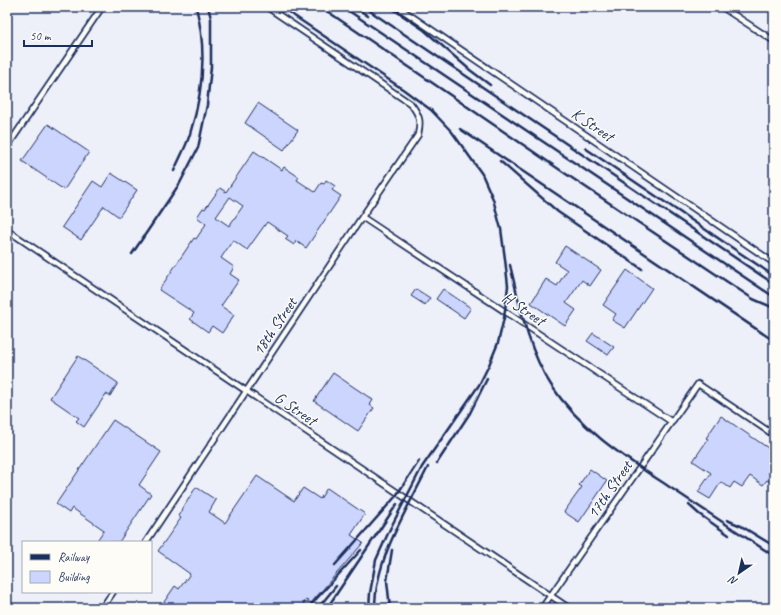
<svg xmlns="http://www.w3.org/2000/svg" width="781" height="615" font-family="Caveat,sans-serif">
  <style>
    .built { fill: #eef0f9; fill-rule: evenodd }
    .building { fill: #ccd5fd; stroke: #1b2f5e; fill-rule: evenodd }
    .lines { fill: none; stroke-linecap: round; stroke-linejoin: round }
    .lane-casing { stroke: #1b2f5e; stroke-width: 8 }
    .lane { stroke: #fdfcf7; stroke-width: 4.5 }
    .rail { stroke: #1b2f5e; stroke-width: 2.5 }
    .labels { text-anchor: middle; stroke-width: 3; stroke-linejoin: round; paint-order: stroke }
    .street-label { font-size: 16px; fill: #1b2f5e; stroke: #fdfcf7 }
  </style>
  <rect width="100%" height="100%" fill="#fdfcf7"/>
  <filter id="ink" filterUnits="userSpaceOnUse"><feTurbulence type="fractalNoise" baseFrequency=".025" numOctaves="2"/><feDisplacementMap in="SourceGraphic" scale="8" xChannelSelector="R" yChannelSelector="G"/><feConvolveMatrix kernelMatrix="1 2 1 2 8 2 1 2 1" color-interpolation-filters="sRGB"/></filter>
  <g filter="url(#ink)">
    <path class="built" d="M7,7h767v601h-767zM23,542h128v50h-128z"/>
    <path class="building" d="M258,103l40,27 -14,20 -39,-27z
      M48,124l41,28 -25,38 -42,-29z
      M254,151l28,19 2,-3 15,10 -2,3 18,12 6,-9 3,1 2,-4 9,6 -3,4 9,6 -35,52 -10,-7 -2,4 -9,-6 3,-3 -21,-14 -20,28 -14,-10 -12,18 13,9 -4,7 9,6 -18,26 13,9 -12,18 -10,-7 -4,6 -18,-13 4,-6 -35,-23 35,-52 2,1 10,-15 -9,-7 6,-9 2,1 15,-21 6,4zM230,197l13,9 -14,20 -13,-9z
      M111,173l26,17 -18,27 -15,-11 -23,34 -19,-13 31,-46 9,6z
      M565,246l36,24 -11,16 -8,-6 -16,23 10,7 -11,16 -34,-23 15,-24 11,7 10,-16 -12,-8z
      M627,270l25,18 -27,40 -13,-8 4,-6 -13,-9z
      M416,289l14,9 -5,7 -14,-9z
      M443,289l28,19 -7,10 -28,-19z
      M593,333l21,14 -6,8 -21,-14z
      M78,356l40,27 -8,13 -4,-2 -22,33 -8,-6 3,-3 -29,-20z
      M333,373l40,27 -3,5 4,3 -16,23 -44,-30z
      M721,416l53,36v32l-7,-4 -4,5 -13,-9 -8,11 -8,-5 -4,6 -9,-6 -11,17 -12,-7 13,-19 -18,-12 15,-22 -2,-1z
      M113,420l48,32 -22,33 12,9 -32,48h-23l8,-12 -32,-22 -3,5 -13,-9z
      M590,469l17,12 -28,41 -15,-10 18,-25 -3,-2z
      M257,476l37,25 9,-13 17,11 7,-11 38,26 -14,21 12,8 -52,60 -5,-3 -5,8h-128l-9,-6 11,-16 4,3 11,-15 -32,-23 23,-33 -3,-2 18,-29 20,13 -7,12 16,11z"/>
    <g class="lines">
      <defs>
        <path id="lane" d="M398,7l376,256
          M722,7l52,34
          M7,147l95,-140
          M362,217l310,205
          M7,230l562,378
          M146,542l216,-325 56,-82c3,-14 2,-19 -7,-31l-144,-97
          M102,608l11,-16
          M542,608l156,-224 76,51"/>
      </defs>
      <use href="#lane" class="lane-casing"/>
      <use href="#lane" class="lane"/>
      <path class="rail" d="M281,7l123,83 27,20 21,22 30,42 11,25 8,30 4,30 3,27 -4,32 -6,25 -9,22 -10,20 -57,82 -32,62 -14,31 -6,33 -1,15
        M321,7l245,167 157,105 30,20 21,9
        M343,7l431,290
        M355,7l13,9
        M364,7l410,277
        M390,7l34,23 46,40 20,15
        M460,129l314,212
        M585,148l189,128
        M500,161l58,51 84,57
        M174,171c5,-12 12,-24 16,-37 13,-41 17,-85 6,-127
        M132,254l48,-71 18,-35 9,-43 4,-38v-49l-3,-11
        M510,265c10,41 18,85 41,120 30,45 73,72 117,101 35,23 71,47 106,70
        M437,463l33,-50 17,-34
        M689,505l10,9 30,21
        M727,520l14,6 33,20
        M335,565l61,-69 23,-35
        M308,608l53,-58
        M318,608l18,-22
        M327,608l70,-104
        M375,608c0,-49 32,-98 53,-141
        M390,608l-3,-27 5,-31"/>
    </g>
  </g>
  <g class="labels">
    <g class="street-label">
      <text transform="translate(593 124) rotate(34)" y="6">K Street</text>
      <text transform="translate(524 308) rotate(34)" y="6">H Street</text>
      <text transform="translate(274 326) rotate(-56)" y="6">18th Street</text>
      <text transform="translate(296 408) rotate(34)" y="6">G Street</text>
      <text transform="translate(609 489) rotate(-55)" y="6">17th Street</text>
    </g>
  </g>
  <rect width="781" height="615" fill="none" stroke="#fdfcf7" stroke-width="24"/>
  <rect x="12" y="12" width="757" height="591" fill="none" stroke="#1b2f5e" stroke-width="1.5" filter="url(#ink)"/>
  <rect x="22" y="541" width="130" height="52" fill="#fdfcf7" stroke="#a3aaba"/>
  <rect x="30" y="554" width="20" height="6" fill="#1b2f5e" stroke="#a3aaba"/>
  <text x="58" y="561" font-size="12" fill="#1b2f5e">Railway</text>
  <rect x="30" y="571" width="20" height="12" fill="#ccd5fd" stroke="#a3aaba"/>
  <text x="58" y="581" font-size="12" fill="#1b2f5e">Building</text>
  <g transform="translate(739 573) rotate(214)" stroke="#fdfcf7" stroke-width="3" paint-order="stroke">
  <path d="M0-3L7 15L0 10L-7 15Z" fill="#1b2f5e"/>
  <text y="-6" font-size="11" font-weight="bold" text-anchor="middle" fill="#1b2f5e">N</text>
  </g>
  <path d="M24 40v6h68v-6" fill="none" stroke="#1b2f5e" stroke-width="2"/>
  <text x="30" y="40" font-size="12" fill="#1b2f5e" stroke="#fdfcf7" stroke-width="3" paint-order="stroke">50 m</text>
</svg>
